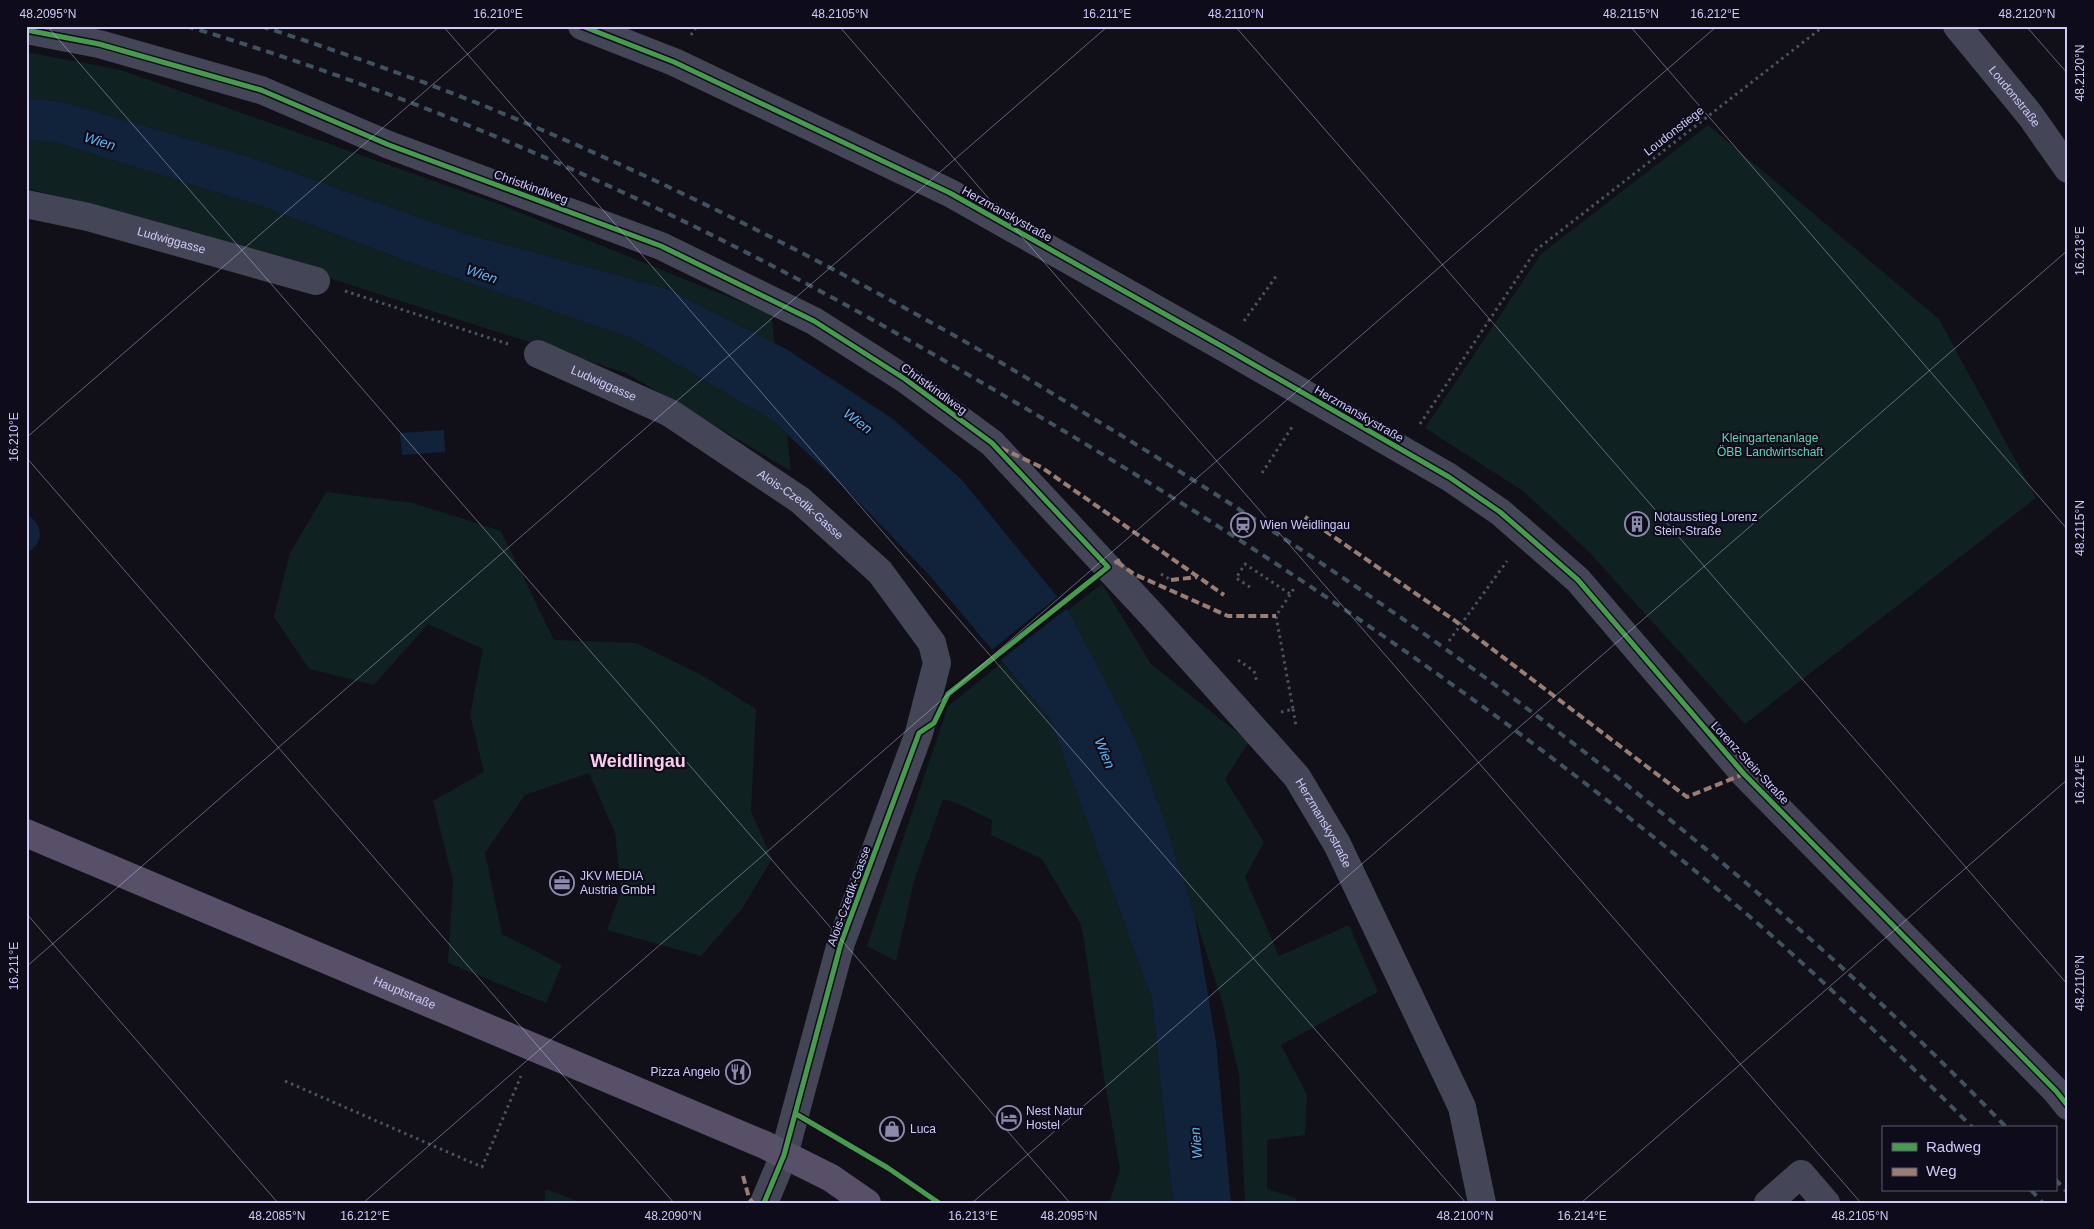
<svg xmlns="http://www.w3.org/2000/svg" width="2094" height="1229" font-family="Helvetica,sans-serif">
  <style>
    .green { fill: #102122 }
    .water { fill: #11233b }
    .pier { fill: #111018 }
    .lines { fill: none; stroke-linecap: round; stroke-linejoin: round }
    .path { stroke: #47555f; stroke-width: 3; stroke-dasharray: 2.5 4; stroke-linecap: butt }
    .minor { stroke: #454558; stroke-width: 28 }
    .major { stroke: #584f69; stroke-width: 28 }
    .rail { stroke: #3f525f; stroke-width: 4; stroke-dasharray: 8 6; stroke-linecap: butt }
    .quiet { stroke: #9b7d72; stroke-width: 4; stroke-dasharray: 8 4; stroke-linecap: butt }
    .cycleway-casing { stroke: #0e0c1b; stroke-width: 8 }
    .cycleway { stroke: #469c4c; stroke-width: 5 }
    .ticks { fill: none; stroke: #cecbfb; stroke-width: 1; stroke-opacity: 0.45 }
    .labels { text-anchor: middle; stroke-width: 4.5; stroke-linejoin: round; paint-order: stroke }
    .street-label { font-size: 12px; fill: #cecbfb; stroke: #0e0c1b }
    .park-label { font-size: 12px; fill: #5ed3b1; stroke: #0e0c1b }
    .poi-label { font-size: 12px; fill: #cecbfb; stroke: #0e0c1b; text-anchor: start }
    .water-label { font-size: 14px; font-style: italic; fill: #62b5f2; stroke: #0e0c1b }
    .district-label { font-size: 18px; font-weight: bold; fill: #fbcdec; stroke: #0e0c1b }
    .neatline { fill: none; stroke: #cecbfb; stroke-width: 2 }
    .ticks-label { font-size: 12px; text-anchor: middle; fill: #cecbfb }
  </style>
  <rect width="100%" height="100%" fill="#111018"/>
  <path class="green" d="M26,52l95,18 375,133 275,111 4,30 -107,-55 -205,-56 -213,-76 -187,-55 -37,-4z
    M1708,125l231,194 97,179 -291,226 -157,-173 -65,-60 -98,-63 116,-174z
    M26,139l32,4 203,63 164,62 207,70 141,83 14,13 4,37 -165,-98 -485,-155 -115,-30z
    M326,492l87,11 88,28 53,109 82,3 64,31 56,35 -5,102 21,48 -30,50 -41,47 -94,-26 14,-39 -6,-58 -26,-60 -64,22 -40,58 17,81 60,31 -16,38 -98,-40 5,-83 -20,-79 51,-29 -14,-57 13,-66 -55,-25 -54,61 -65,-16 -35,-52 16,-64z
    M1102,584l49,80 98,78 -24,37 39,63 -19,35 34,79 70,-31 29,67 -97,53 26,50 -2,40 -38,5v49l29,9v5l-51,-1 -6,-127 -16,-70 -59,-186 -29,-81 -67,-128z
    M1002,663l48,56 102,280 21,204h-64l11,-33 -16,-92 -21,-144 -2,-9 -39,-66 -51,-24 1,-15 -33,-16 -16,-5 -29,82 -18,80 -29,-15 81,-240z
    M545,1190h5l31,13h-36z"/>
  <path class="water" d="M26,98l37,4 187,55 213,76 205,56 118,60 107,70 68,60 107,131 67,128 29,81 31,98 21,126 15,160h-58l-21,-204 -102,-280 -119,-142 -83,-86 -75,-70 -141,-83 -207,-70 -164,-62 -203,-63 -32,-4z
    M444,430l1,22 -43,3 -2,-22z
    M26,515c19,8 18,30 0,38z"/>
  <path class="pier" d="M1060,595l9,12 -71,55 -9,-10z"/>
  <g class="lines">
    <path class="path" d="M691,35l6,-9
      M345,291l163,53
      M1244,321l33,-46
      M1420,424l116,-174 288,-224
      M1262,473l32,-49
      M1161,574l10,6
      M1250,587l-14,-9 9,-14 45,30
      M1449,641l58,-80
      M1238,660l16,11 3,11
      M1293,709l3,17
      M1281,712l12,-3 -17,-93 19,-29
      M285,1081l197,86 39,-91"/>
    <g class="minor">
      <path d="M582,26l92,36 276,131 275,155 224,129 51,35 78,68 166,194 312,317 12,15"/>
      <path id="s1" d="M1957,26l73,89 38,54"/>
      <path id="s2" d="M26,30l73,14 162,46 128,55 272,101 153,75 91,58 87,64 161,173 144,161 40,67 125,263 20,96"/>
      <path id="s3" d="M26,204l62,13 228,64"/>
      <path id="s4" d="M538,354l132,59 130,87 80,72 52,71 5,20 -18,70 -78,210 -57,212 -20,48"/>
      <path d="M1768,1203l33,-29 25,29"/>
    </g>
    <path class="major" id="s5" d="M26,833l739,312 66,33 36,25"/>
    <path class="rail" d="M186,26c207,62 408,146 600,247 75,39 149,82 222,125 260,152 511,322 741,518 78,67 151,139 224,212
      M261,26c76,25 152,51 226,81 152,62 300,135 443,215 64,35 126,74 189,112 321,196 626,422 888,694
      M2055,1179l13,14
      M2031,1190l12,13"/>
    <path class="quiet" d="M1001,448l40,19 183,128
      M1305,517l149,103 233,177 57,-23
      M1117,562l17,12 94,42h48
      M1104,569l16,-9
      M1171,580l26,-3
      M743,1176l6,22 4,5"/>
    <defs>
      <path id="cycleway" d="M582,26l92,36 276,131 275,155 224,129 51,35 78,68 166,194 312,317 12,15
        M26,30l73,14 162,46 128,55 272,101 153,75 91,58 87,64 116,124 -160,127 -14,29 -15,10 -78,210 -57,212 -20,48
        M796,1114l92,54 51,35"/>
    </defs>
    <use href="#cycleway" class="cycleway-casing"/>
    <use href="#cycleway" class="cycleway"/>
  </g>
  <path class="ticks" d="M47,26l1023,1177M443,26l1023,1177M839,26l1022,1177M1235,26l833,959M1630,26l438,504M2026,26l42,48M26,438l474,-412M26,457l648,746M26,913l252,290M26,967l1082,-941M363,1203l1354,-1177M972,1203l1096,-953M1581,1203l487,-424"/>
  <defs>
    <symbol id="building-ring" viewBox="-11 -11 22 22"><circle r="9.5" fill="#0e0c1b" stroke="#8c8aac" stroke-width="1.5"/><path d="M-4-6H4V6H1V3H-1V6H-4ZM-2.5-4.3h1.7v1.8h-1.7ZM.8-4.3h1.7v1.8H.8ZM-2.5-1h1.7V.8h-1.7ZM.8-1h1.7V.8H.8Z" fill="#8c8aac"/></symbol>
    <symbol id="station-ring" viewBox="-11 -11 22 22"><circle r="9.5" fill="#0e0c1b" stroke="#8c8aac" stroke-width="1.5"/><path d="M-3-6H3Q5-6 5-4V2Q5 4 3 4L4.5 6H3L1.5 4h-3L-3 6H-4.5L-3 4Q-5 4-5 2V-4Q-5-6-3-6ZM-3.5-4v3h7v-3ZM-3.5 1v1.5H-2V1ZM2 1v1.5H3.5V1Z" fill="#8c8aac"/></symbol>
    <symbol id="office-ring" viewBox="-11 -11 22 22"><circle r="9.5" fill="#0e0c1b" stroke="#8c8aac" stroke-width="1.5"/><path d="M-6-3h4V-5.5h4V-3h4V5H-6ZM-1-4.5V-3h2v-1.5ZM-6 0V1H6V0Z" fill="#8c8aac"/></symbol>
    <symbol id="restaurant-ring" viewBox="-11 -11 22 22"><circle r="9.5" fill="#0e0c1b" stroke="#8c8aac" stroke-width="1.5"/><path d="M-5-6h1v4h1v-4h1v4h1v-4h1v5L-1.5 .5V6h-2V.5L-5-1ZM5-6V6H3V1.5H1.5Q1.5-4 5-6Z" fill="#8c8aac"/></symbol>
    <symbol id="hotel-ring" viewBox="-11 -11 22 22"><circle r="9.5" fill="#0e0c1b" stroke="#8c8aac" stroke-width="1.5"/><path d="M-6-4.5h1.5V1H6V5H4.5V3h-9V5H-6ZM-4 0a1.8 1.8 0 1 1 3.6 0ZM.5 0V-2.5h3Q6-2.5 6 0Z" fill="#8c8aac"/></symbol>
    <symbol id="shop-ring" viewBox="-11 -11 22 22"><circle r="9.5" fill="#0e0c1b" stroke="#8c8aac" stroke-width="1.5"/><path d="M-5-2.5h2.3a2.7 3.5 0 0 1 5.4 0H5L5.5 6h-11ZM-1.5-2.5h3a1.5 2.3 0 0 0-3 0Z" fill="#8c8aac"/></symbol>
  </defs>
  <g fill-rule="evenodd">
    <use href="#building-ring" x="1623" y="510" width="28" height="28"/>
    <use href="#station-ring" x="1229" y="511" width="28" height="28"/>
    <use href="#office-ring" x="548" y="869" width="28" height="28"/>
    <use href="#restaurant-ring" x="724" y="1058" width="28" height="28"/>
    <use href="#hotel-ring" x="995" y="1104" width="28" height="28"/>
    <use href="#shop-ring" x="878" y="1115" width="28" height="28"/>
  </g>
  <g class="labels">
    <g class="street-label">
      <text dy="4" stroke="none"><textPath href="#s1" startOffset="91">Loudonstraße</textPath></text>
      <text transform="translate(1674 131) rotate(-38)" y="4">Loudonstiege</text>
      <text transform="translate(531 187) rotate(20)" y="4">Christkindlweg</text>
      <text transform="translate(1007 214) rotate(29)" y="4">Herzmanskystraße</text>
      <text dy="4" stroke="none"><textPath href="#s3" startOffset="150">Ludwiggasse</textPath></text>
      <text dy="4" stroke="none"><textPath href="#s4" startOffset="72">Ludwiggasse</textPath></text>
      <text transform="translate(934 389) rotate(36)" y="4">Christkindlweg</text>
      <text transform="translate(1359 414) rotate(30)" y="4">Herzmanskystraße</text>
      <text dy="4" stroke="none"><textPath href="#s4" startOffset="304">Alois-Czedik-Gasse</textPath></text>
      <text transform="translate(1750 763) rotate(47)" y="4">Lorenz-Stein-Straße</text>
      <text dy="4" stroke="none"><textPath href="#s2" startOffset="1564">Herzmanskystraße</textPath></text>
      <text transform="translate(849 896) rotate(-70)" y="4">Alois-Czedik-Gasse</text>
      <text dy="4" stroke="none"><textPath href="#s5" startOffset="411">Hauptstraße</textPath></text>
    </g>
    <g class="park-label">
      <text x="1770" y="442">Kleingartenanlage<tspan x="1770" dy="14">ÖBB Landwirtschaft</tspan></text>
    </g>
    <g class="poi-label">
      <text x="1654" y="521">Notausstieg Lorenz<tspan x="1654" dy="14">Stein-Straße</tspan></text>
      <text x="1260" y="529">Wien Weidlingau</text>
      <text x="580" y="880">JKV MEDIA<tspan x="580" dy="14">Austria GmbH</tspan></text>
      <text x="720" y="1076" text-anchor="end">Pizza Angelo</text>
      <text x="1026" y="1115">Nest Natur<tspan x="1026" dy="14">Hostel</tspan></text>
      <text x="910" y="1133">Luca</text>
    </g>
    <g class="water-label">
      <text transform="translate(100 141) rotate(17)" y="5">Wien</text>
      <text transform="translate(482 274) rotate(19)" y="5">Wien</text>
      <text transform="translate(858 421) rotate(37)" y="5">Wien</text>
      <text transform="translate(1105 753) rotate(67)" y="5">Wien</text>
      <text transform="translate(1196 1143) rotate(-95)" y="5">Wien</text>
    </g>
    <g class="district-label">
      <text x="638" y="767">Weidlingau</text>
    </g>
  </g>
  <rect width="2094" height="1229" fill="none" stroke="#0e0c1b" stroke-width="55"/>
  <rect x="1882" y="1126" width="175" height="65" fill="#0e0c1b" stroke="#5b5875"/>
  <rect x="1892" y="1143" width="25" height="8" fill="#469c4c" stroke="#5b5875"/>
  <text x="1926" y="1152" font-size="15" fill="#cecbfb">Radweg</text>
  <rect x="1892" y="1168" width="25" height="8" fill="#9b7d72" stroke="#5b5875"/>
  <text x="1926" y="1176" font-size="15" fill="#cecbfb">Weg</text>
  <rect x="28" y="28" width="2038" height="1174" class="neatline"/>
  <g class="ticks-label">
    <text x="48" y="18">48.2095°N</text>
    <text x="498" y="18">16.210°E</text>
    <text x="840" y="18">48.2105°N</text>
    <text x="1107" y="18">16.211°E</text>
    <text x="1236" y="18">48.2110°N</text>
    <text x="1631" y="18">48.2115°N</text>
    <text x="1715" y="18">16.212°E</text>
    <text x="2027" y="18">48.2120°N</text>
    <text transform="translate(2080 73) rotate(-90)" y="4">48.2120°N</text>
    <text transform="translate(2080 251) rotate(-90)" y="4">16.213°E</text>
    <text transform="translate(14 437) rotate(-90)" y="4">16.210°E</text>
    <text transform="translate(2080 528) rotate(-90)" y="4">48.2115°N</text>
    <text transform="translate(2080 780) rotate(-90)" y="4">16.214°E</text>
    <text transform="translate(14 966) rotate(-90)" y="4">16.211°E</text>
    <text transform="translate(2080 983) rotate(-90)" y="4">48.2110°N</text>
    <text x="277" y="1220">48.2085°N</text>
    <text x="365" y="1220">16.212°E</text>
    <text x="673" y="1220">48.2090°N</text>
    <text x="973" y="1220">16.213°E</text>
    <text x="1069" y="1220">48.2095°N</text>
    <text x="1465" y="1220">48.2100°N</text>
    <text x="1582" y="1220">16.214°E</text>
    <text x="1860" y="1220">48.2105°N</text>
  </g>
</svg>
